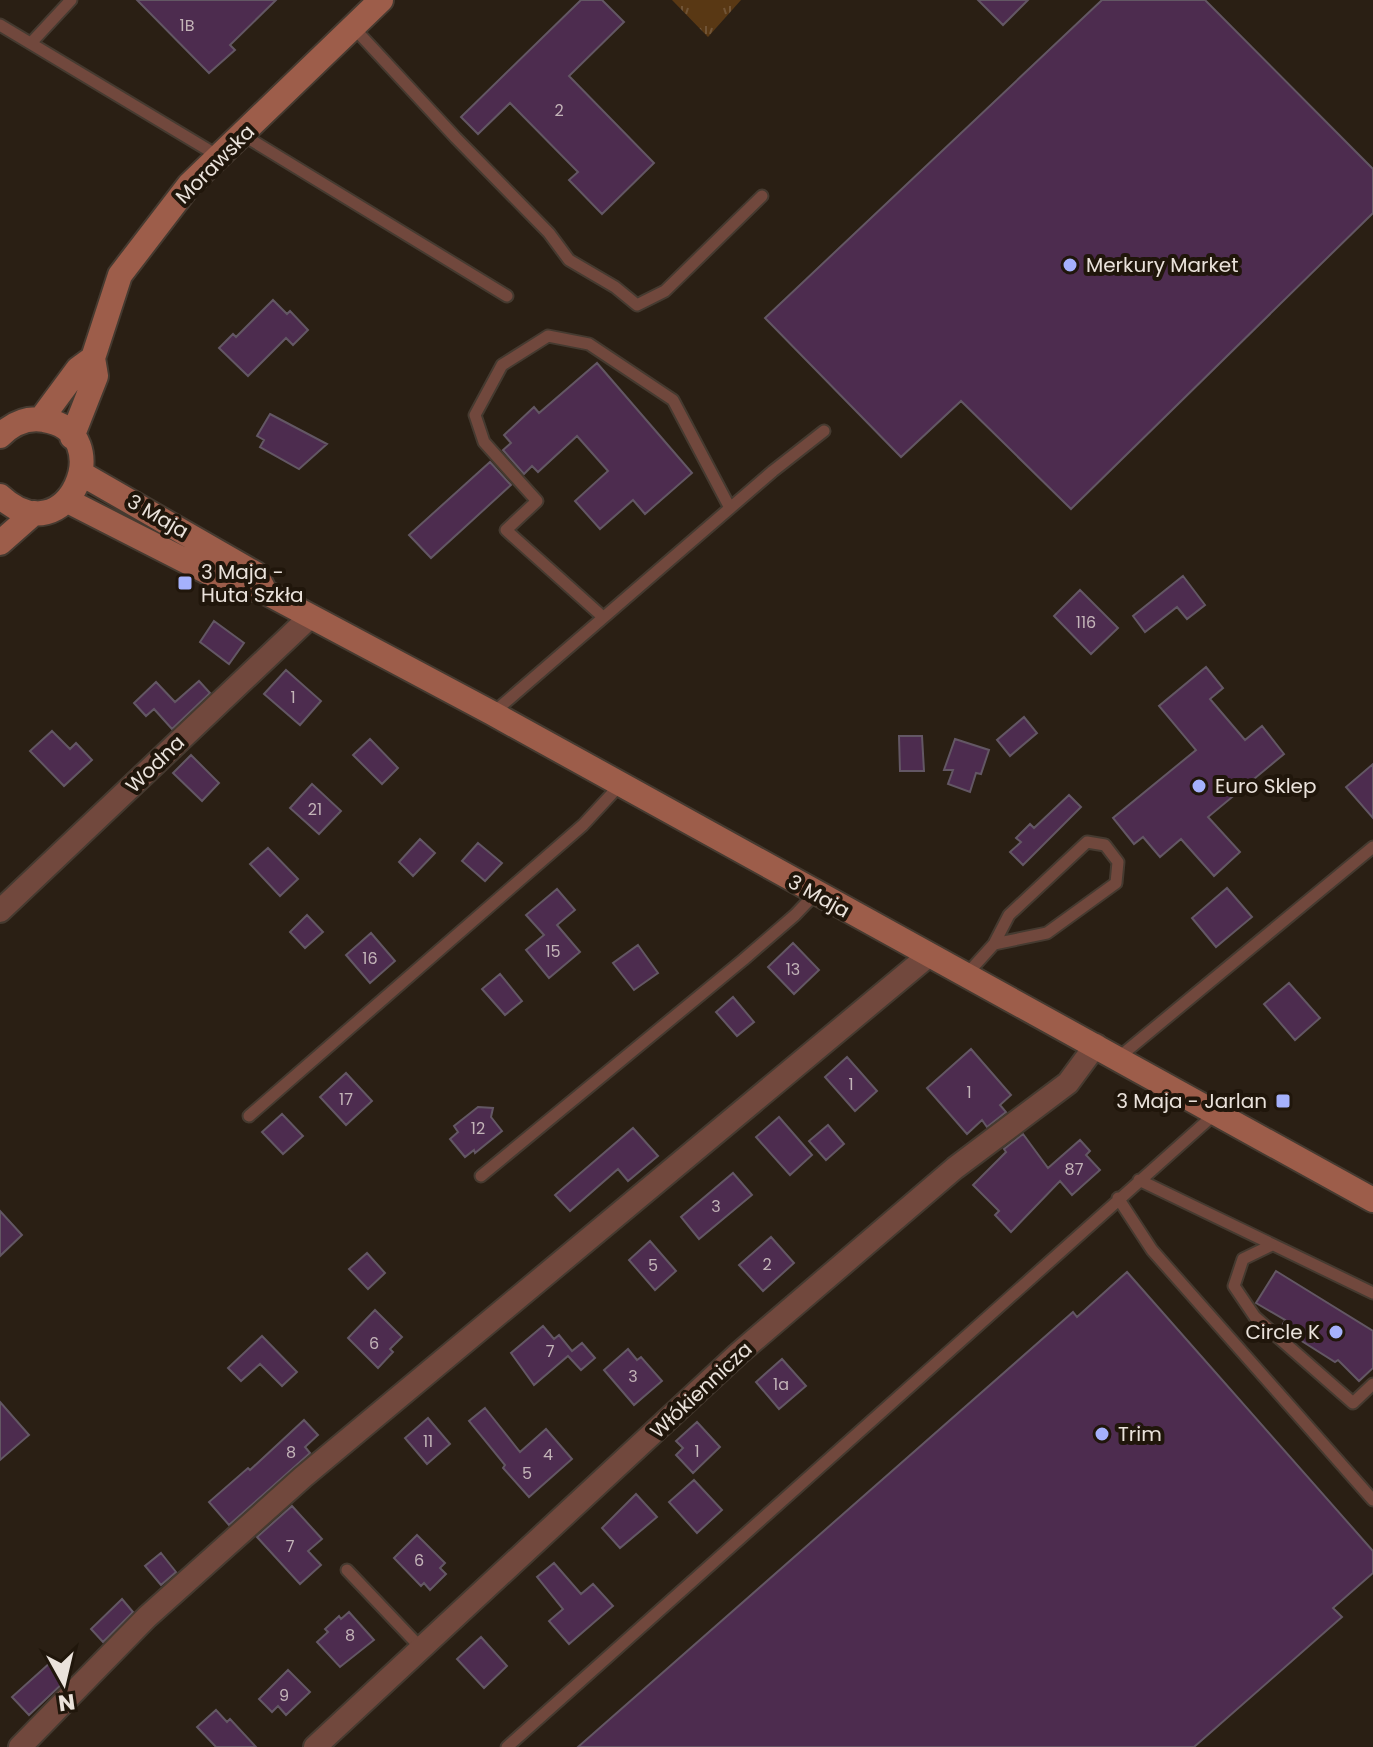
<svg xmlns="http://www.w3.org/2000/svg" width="1373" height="1747" font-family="Poppins,sans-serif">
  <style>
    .grass { fill: url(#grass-tufts) }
    .building { fill: #4d2c4f; stroke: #635764; stroke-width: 2 }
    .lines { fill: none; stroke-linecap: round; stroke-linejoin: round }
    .lane-casing { stroke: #453a30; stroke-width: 15 }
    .street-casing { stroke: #453a30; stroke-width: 26 }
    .secondary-casing { stroke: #453a30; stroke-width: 28 }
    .lane { stroke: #71483d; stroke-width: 11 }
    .street { stroke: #71483d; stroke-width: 22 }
    .secondary { stroke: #9d5d4a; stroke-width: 24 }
    .poi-dot { fill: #a5b1fc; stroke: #20160b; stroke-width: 3 }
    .labels { text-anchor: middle; stroke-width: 8; stroke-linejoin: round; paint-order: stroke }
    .number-label { font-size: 16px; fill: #c3b4b8 }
    .street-label { font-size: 20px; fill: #eae2db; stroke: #20160b }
    .poi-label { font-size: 20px; fill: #eae2db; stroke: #20160b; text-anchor: start }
  </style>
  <defs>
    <pattern id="grass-tufts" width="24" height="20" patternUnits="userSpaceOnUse" patternTransform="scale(2)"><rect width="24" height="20" fill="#593814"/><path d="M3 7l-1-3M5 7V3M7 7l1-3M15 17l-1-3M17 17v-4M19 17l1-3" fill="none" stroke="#715436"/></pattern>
  </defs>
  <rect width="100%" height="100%" fill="#2a1f14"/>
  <path class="grass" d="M672,0h69l-33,37z"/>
  <path class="building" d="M137,0h139l-46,45 5,5 -26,23z
    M581,0h21l22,22 -55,54 85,87 -52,51 -33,-34 9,-8 -68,-69 -32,31 -17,-17z
    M978,0h50l-25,25z
    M1102,0h103l168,169v44l-302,296 -110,-108 -60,56 -136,-139z
    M273,300l14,14 3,-3 18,19 -15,15 -7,-7 -38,38 -29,-28 14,-14 3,3z
    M597,363l95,110 -47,41 -12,-14 -33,29 -25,-28 33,-30 -31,-35 -39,36 -6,-6 -8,8 -21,-24 8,-7 -7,-8 30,-28 5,6z
    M270,414l57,30 -28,25 -39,-22 4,-7 -7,-4z
    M490,462l21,23 -80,73 -22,-23z
    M1183,576l22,29 -18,14 -10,-12 -32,25 -12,-16z
    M1080,590l38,38 -27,26 -37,-38z
    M214,621l30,22 -15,21 -29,-22z
    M1206,667l17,21 -13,11 35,41 17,-14 22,28 -76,63 32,35 -26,24 -33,-37 -21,18 -17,-20 -9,7 -21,-26 83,-68 -37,-44z
    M286,670l35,31 -21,24 -36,-31z
    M199,681l11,12 -38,36 -18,-20 -8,7 -12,-13 22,-21 19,20z
    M1024,717l13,16 -27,23 -13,-16z
    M52,731l18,18 6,-6 16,17 -28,26 -34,-35z
    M899,736h23l2,35h-24z
    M370,739l28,29 -16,16 -29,-29z
    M955,739l34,11 -8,24 -5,-1 -6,19 -22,-8 5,-14h-9z
    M191,755l28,28 -17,18 -29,-28z
    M1373,764v54l-27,-31z
    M312,784l29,27 -22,23 -29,-26z
    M1069,795l12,12 -58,58 -13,-13 11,-10 -5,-4 14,-14 4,4z
    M420,839l15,14 -22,23 -14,-14z
    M478,843l24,20 -17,18 -23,-20z
    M268,848l30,31 -18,17 -30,-32z
    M1227,888l25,29 -36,30 -24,-29z
    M557,889l18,21 -18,15 23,27 -31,26 -23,-28 18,-15 -18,-20z
    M307,915l16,17 -18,16 -15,-16z
    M371,933l24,28 -25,22 -24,-28z
    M793,943l26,27 -25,24 -26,-27z
    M638,945l20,28 -24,17 -21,-27z
    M500,974l22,27 -17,14 -23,-26z
    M1289,983l31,35 -25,22 -31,-36z
    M733,997l21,25 -17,14 -21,-24z
    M971,1049l40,46 -11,10 6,7 -19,15 -5,-7 -15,14 -40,-46z
    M847,1057l30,34 -22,20 -30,-34z
    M346,1073l26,28 -26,24 -26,-28z
    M478,1107l15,1 -2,9 11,14 -27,22 -1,-3 -9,7 -15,-18 8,-7 -4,-6z
    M282,1114l21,22 -20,18 -21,-22z
    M779,1117l33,38 -22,20 -34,-38z
    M828,1125l16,19 -18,16 -17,-19z
    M633,1128l25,28 -30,25 -10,-12 -48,42 -15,-16z
    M1023,1134l25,34 32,-28 10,11 -4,4 14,15 -28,25 -12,-14 -49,51 -16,-17 4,-4 -26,-26 33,-33 -2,-3z
    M733,1173l19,22 -53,44 -18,-22z
    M0,1211l22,24 -22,21z
    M771,1237l23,26 -31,28 -24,-26z
    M650,1241l26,30 -21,19 -26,-30z
    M367,1253l18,20 -17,16 -19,-20z
    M1276,1271l97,60v37l-14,13 -21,-21 -3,2 -54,-34 4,-8 -29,-17z
    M1127,1272l246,279v22l-40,35 9,9 -148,130h-616l495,-435 4,5z
    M375,1310l27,27 -12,12 3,3 -15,16 -30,-30z
    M543,1326l11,13 5,-4 13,16 10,-8 13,15 -14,12 -13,-14 -34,29 -23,-32z
    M262,1336l35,36 -15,14 -22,-22 -19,17 -13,-13z
    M628,1349l9,11 4,-3 21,24 -28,24 -30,-35z
    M782,1359l24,27 -27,23 -23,-27z
    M0,1402l29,33 -29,25z
    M485,1408l35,44 26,-23 26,30 -43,38 -26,-29 2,-3 -36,-44z
    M428,1418l22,26 -23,20 -22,-26z
    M304,1420l14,15 -13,12 5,6 -81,72 -20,-23 39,-34 2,2z
    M697,1422l23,25 -27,26 -17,-18 7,-7 -7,-7z
    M694,1480l28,30 -25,23 -28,-31z
    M636,1494l21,23 -37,31 -18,-20z
    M292,1506l30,33 -14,12 13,14 -21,19 -43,-47z
    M417,1535l28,28 -5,5 6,6 -16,16 -6,-7 -3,3 -27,-28z
    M161,1553l15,19 -15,13 -16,-19z
    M554,1563l27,31 12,-10 20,22 -44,38 -20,-23 14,-12 -26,-32z
    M122,1599l11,13 -30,30 -12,-13z
    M349,1612l25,28 -34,27 -23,-25 11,-10 -3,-3 14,-13 2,3z
    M481,1637l26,29 -23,22 -27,-29z
    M51,1662l13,15 -4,3 3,3 -34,32 -17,-18z
    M288,1670l22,22 -24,23 -8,-9 -6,6 -13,-13z
    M216,1710l11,12 3,-3 26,28h-40l-19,-20z"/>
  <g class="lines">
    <defs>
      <path id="lane" d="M0,25l220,132
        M354,28l102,110 93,95 20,27 46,27 22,18 28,-14 97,-95
        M31,43l40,-43
        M243,135l264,161
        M603,617l-97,-87 31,-29 -53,-59 -9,-27 27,-50 46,-29 41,8 84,56 57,108
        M493,713l280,-242 51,-40
        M966,975l28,-31 53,-11 69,-50 2,-21 -13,-17 -18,-3 -78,73 -15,29
        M1118,1058l255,-211
        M249,1116l334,-291 37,-40
        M481,1176l262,-216 52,-45 20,-21
        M1139,1180l234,113
        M1118,1198l34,52 221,250
        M1272,1245l-29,14 -9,27 21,31 98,86 20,-19
        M347,1570l74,78
        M507,1747l710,-635"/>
      <path id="street" d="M0,911l311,-295
        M20,1747l127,-130 156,-140 625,-521
        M315,1747l423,-393 217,-186 113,-85 28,-38"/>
      <path id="secondary" d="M41,419l37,-50 15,-11
        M0,436c12,-12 27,-19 44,-16 76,11 24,139 -44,76
        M72,437l24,-61 -3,-18 27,-83 69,-90 192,-185
        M82,474l174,100 9,18
        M68,501l155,79 42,12 227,121 881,487
        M0,543l34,-30"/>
    </defs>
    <use href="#lane" class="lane-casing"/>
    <use href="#street" class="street-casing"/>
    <use href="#secondary" class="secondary-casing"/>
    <use href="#lane" class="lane"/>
    <use href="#street" class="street"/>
    <use href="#secondary" class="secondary"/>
  </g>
  <g class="poi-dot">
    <circle cx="1070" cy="265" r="8"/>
    <rect x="177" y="575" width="16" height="16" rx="4"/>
    <circle cx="1199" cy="786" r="8"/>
    <rect x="1275" y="1093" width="16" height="16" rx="4"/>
    <circle cx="1336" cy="1332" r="8"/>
    <circle cx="1102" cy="1434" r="8"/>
  </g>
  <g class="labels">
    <g class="number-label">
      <text x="187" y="31">1B</text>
      <text x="559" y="116">2</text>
      <text x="1086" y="628">116</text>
      <text x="293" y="703">1</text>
      <text x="315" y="815">21</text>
      <text x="553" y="957">15</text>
      <text x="370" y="964">16</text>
      <text x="793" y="975">13</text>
      <text x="851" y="1090">1</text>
      <text x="969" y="1098">1</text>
      <text x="346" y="1105">17</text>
      <text x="478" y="1134">12</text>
      <text x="1074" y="1175">87</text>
      <text x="716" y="1212">3</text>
      <text x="767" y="1270">2</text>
      <text x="653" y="1271">5</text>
      <text x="374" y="1349">6</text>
      <text x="550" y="1357">7</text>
      <text x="633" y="1382">3</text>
      <text x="781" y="1390">1a</text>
      <text x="428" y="1447">11</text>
      <text x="697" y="1457">1</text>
      <text x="291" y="1458">8</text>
      <text x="548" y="1460">4</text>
      <text x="527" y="1479">5</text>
      <text x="290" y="1552">7</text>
      <text x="419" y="1566">6</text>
      <text x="350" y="1641">8</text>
      <text x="284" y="1701">9</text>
    </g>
    <g class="street-label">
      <text transform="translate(215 164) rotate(-45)" y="7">Morawska</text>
      <text transform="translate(158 516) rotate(30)" y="7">3 Maja</text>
      <text transform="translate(155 764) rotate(-44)" y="7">Wodna</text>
      <text transform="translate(819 896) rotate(29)" y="7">3 Maja</text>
      <text transform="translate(701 1390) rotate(-43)" y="7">Włókiennicza</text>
    </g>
    <g class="poi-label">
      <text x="1086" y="272">Merkury Market</text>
      <text x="201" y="579">3 Maja -<tspan x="201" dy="23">Huta Szkła</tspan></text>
      <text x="1215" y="793">Euro Sklep</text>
      <text x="1267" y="1108" text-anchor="end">3 Maja - Jarlan</text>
      <text x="1320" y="1339" text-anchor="end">Circle K</text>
      <text x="1118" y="1441">Trim</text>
    </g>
  </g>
  <g transform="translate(64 1683) rotate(172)" stroke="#20160b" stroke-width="6" paint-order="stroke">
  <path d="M0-6L14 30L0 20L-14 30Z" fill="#eae2db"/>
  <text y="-12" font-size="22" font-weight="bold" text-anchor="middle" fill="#eae2db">N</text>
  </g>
</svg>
